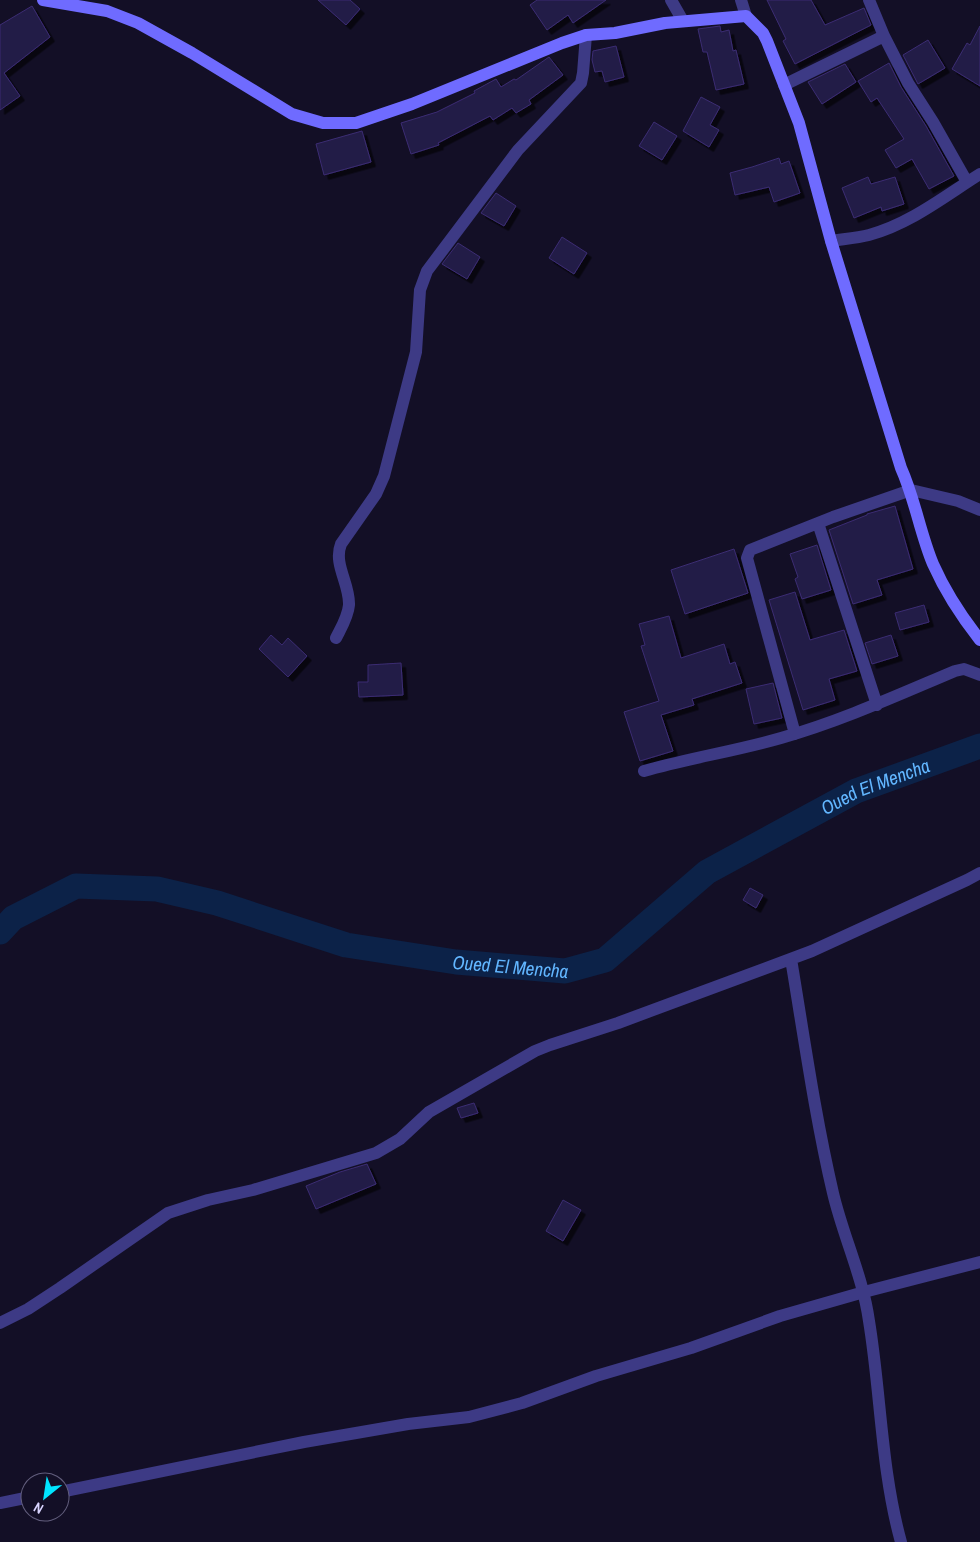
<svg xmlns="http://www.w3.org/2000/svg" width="980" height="1542" font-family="'Archivo Narrow',sans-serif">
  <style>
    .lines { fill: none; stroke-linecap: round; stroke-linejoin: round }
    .river { stroke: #0c2248; stroke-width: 25 }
    .building { fill: #241b47; stroke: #3b2d73; filter: url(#shadow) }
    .minor { stroke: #3d3a85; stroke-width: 12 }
    .secondary { stroke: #6f6bff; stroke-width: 12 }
    .labels { text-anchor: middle; stroke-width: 4.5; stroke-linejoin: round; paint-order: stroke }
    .water-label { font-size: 19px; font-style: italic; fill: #62b6ff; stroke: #130f26 }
  </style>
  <defs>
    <filter id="shadow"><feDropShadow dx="4.5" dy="4.5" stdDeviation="0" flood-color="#0009"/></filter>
  </defs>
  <rect width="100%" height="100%" fill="#130f26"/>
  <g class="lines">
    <path class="river" id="s1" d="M0,932l13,-14 63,-32 81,3 60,14 129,42 110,17 109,9 40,-11 102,-88 149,-81 124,-45"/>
  </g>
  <path class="building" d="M318,0h32l10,9 -14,16z
    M537,0h69l-33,23 -5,-8 -21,15 -17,-25z
    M767,0h44l14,25 39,-17 7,17 -76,39 -12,-23 3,-2z
    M32,6l18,31 -46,36 16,23 -20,14v-85z
    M720,26l1,6 8,-2 4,21 3,-1 8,34 -28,6 -9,-38h-4l-5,-23z
    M980,26v60l-28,-17 15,-26 3,2z
    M928,40l17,28 -27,16 -15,-29z
    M616,46l8,31 -19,5 -3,-11 -7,1 -3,-12 1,-9z
    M549,57l14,18 -34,25 2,4 -15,9 -4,-5 -19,12 -3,-4 -52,27 1,2 -28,9 -10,-31 36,-11 38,-19 -1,-2 22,-12 5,8 13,-8 2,1z
    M889,63l12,24 25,39 28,50 -25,13 -17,-30 -16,9 -11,-18 19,-11 -27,-41 -6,4 -13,-21z
    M845,64l11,18 -34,22 -14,-22z
    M701,97l19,10 -10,18 9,5 -10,17 -26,-16z
    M654,122l23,14 -15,24 -23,-14z
    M362,131l9,31 -47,13 -8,-31z
    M779,158l2,6 8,-3 11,32 -26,9 -5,-15 -34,8 -5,-22 22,-6z
    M868,177l3,7 24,-7 9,27 -22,7 -1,-4 -27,11 -12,-30z
    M496,193l20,13 -12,20 -23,-13z
    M562,237l25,16 -13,21 -25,-16z
    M458,243l22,14 -13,22 -25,-15z
    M895,506l18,63 -36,11 5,15 -29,9 -24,-74 38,-15v-1z
    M817,545l14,45 -29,9 -7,-20 3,-2 -8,-23z
    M734,549l14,44 -63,21 -14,-44z
    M795,592l15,48 34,-10 13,41 -28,8 6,21 -32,10 -34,-110z
    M924,605l5,17 -29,8 -5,-17z
    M669,616l12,42 43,-14 6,20 5,-2 7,21 -50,16 2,6 -33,10 12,36 -33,10 -16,-49 35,-11 -18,-55 4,-1 -6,-21z
    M271,635l11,10 6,-7 19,18 -19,21 -29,-28z
    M891,635l7,21 -26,8 -7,-21z
    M401,663l2,32 -44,2 -1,-15h10v-17z
    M773,683l9,35 -28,6 -8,-35z
    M750,888l13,7 -7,13 -13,-8z
    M474,1103l4,10 -17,5 -4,-10z
    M367,1164l9,20 -60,25 -10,-23 34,-14z
    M563,1200l18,10 -18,31 -17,-10z"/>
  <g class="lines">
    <path class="minor" d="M671,0l12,21
      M741,0l5,16
      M869,0l15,36 24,47 25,39 34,60
      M784,85l100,-49
      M831,241c13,-2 26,-3 38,-6 41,-11 76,-39 111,-61
      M818,523l59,182
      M336,638c5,-10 12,-21 13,-33 1,-21 -16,-41 -8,-61l35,-50 8,-18 32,-124 4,-62 7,-19 91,-121 63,-67 2,-10 3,-38
      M795,734l-48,-176 3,-8 83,-33 78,-27 47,11 22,9
      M644,771c45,-13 92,-20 137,-33 60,-17 117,-43 174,-67l9,-2 16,6
      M791,959c13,78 24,157 42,234 10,43 30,84 36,128 12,73 12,149 32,221
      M0,1323l28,-14 32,-21 108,-75 40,-13 45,-10 123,-37 24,-14 29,-27 106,-61 15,-6 68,-22 194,-72 155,-71 13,-7
      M60,1492l244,-50 104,-18 61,-7 53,-14 74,-27 95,-28 89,-32 84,-24 116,-30
      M0,1503l30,-6"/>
    <path class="secondary" d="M43,0l64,11 31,12 54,30 100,61 31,9h33l56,-19 150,-61 24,-8 29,-2 50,-10 81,-7 17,17 4,8 32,82 32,118 70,227c14,31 19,65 32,96 12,27 28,52 47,76"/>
  </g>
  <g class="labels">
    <g class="water-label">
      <text dy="7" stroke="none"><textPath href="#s1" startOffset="954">Oued El Mencha</textPath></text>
      <text dy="7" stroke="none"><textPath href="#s1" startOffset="534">Oued El Mencha</textPath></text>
    </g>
  </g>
  <g transform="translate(45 1497) rotate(210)"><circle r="24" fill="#130f26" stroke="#625e7d"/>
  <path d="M0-4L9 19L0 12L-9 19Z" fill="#00e5ff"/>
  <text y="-8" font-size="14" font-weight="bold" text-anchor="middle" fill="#d9d4ff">N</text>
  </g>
</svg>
